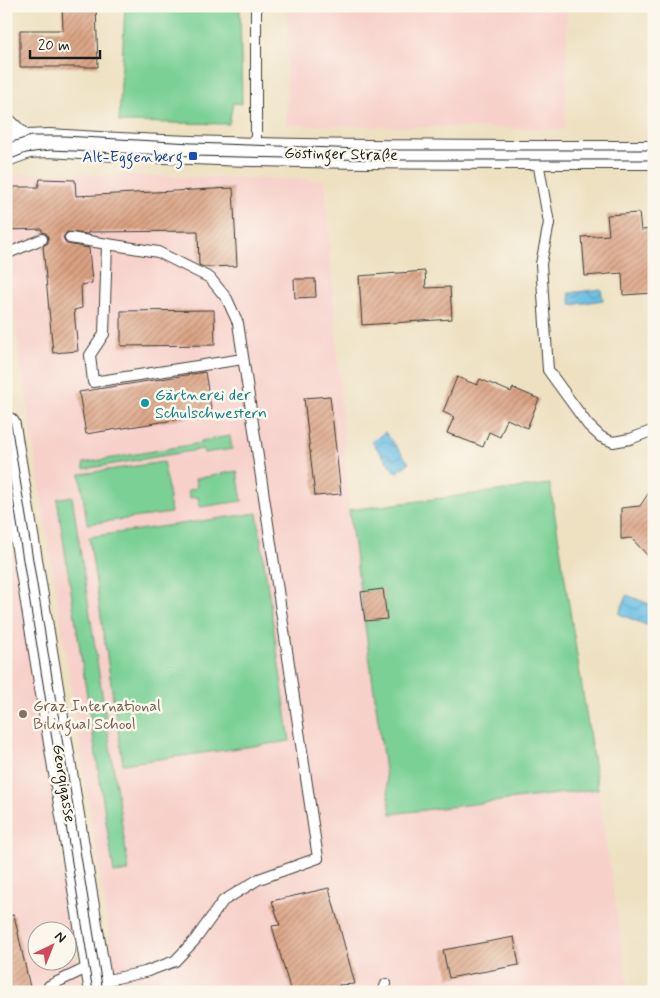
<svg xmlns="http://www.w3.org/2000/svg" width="660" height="998" font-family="Mynerve,sans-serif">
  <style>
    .built { fill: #f7d0ca; fill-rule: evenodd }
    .green { fill: #7ad095; stroke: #4b7658 }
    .water { fill: url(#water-waves); stroke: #416c80 }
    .building { fill: url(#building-hatch) }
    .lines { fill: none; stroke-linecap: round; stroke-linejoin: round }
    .lane-casing { stroke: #3c3a35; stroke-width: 12 }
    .street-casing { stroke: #3c3a35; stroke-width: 22 }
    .secondary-casing { stroke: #3c3a35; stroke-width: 30 }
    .lane { stroke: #fff; stroke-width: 10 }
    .street { stroke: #fff; stroke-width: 20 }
    .secondary { stroke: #fff; stroke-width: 28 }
    .tram { stroke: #1c1c1c; stroke-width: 1 }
    .transit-dot { fill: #1a4fb4; stroke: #fbf7ec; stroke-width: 2 }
    .culture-dot { fill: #0f9aa8; stroke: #fbf7ec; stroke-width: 2 }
    .education-dot { fill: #8d6e63; stroke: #fbf7ec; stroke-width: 2 }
    .labels { text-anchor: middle; stroke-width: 5; stroke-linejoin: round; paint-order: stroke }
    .street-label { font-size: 16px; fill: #1c1c1c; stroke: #fbf7ec }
    .transit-label { font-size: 16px; fill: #164399; stroke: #fbf7ec; text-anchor: end }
    .culture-label { font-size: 16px; fill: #0d838f; stroke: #fbf7ec; text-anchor: start }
    .education-label { font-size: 16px; fill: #785e54; stroke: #fbf7ec; text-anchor: start }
  </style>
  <defs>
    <pattern id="water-waves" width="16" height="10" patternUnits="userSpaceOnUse" patternTransform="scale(1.25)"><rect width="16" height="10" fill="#66bde3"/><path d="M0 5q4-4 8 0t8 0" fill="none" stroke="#58a2c2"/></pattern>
    <pattern id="building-hatch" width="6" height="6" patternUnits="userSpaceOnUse" patternTransform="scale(1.25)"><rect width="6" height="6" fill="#dba283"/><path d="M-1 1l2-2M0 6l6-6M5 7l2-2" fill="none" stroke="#b1836a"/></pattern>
  </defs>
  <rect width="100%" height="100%" fill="#fbf7ec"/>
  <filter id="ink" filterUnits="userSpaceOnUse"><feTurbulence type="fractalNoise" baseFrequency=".02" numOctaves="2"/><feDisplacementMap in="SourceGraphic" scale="10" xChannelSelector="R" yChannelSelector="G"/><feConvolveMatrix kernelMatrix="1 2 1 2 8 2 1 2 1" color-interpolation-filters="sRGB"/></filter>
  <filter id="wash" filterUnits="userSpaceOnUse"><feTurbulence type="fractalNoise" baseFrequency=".0096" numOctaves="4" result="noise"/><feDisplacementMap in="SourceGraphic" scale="20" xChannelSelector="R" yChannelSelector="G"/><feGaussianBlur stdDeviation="1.12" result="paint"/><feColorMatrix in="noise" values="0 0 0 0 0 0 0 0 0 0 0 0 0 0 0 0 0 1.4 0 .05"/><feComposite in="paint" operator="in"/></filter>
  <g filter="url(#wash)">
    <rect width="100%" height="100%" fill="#eee1c2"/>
    <path class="built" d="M288,6h279l-2,123 -279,-4z
      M23,173l302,7 24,330 42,303 207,-24 31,203h-511l-112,-724v-86z
      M6,497l76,495h-76zM38,930h30v30h-30z"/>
    <path class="green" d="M125,6h115l2,98 -9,-1 -4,21 -110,-2z
      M230,436l2,13 -28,4 -1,-4 -119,20 -1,-6 118,-20v-2z
      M164,462l7,51 -84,11 -7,-50z
      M237,471l5,30 -42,6 -2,-10 -9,1 -1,-8 9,-2 -2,-9z
      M550,484l48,305 -207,25 -42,-304z
      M72,496l57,375 -15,2 -57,-374z
      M257,513l33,228 -167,23 -34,-227z"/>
    <path class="water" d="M601,289l2,11 -32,5 -2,-12z
      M385,432l24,31 -13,10 -24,-31z
      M627,595l27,11v22l-35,-14z"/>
    <g id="blocks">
      <path class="building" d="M62,6h34l2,61h-78v-37h43z
        M40,179l35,1 1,16 157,-8 4,78 -33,1 -5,-2 -1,-34 -110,1v2l-21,-2 -4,5 3,7 23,4 3,35 -11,2 1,23 -8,2 4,41 -25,2 -10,-107 5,-3v-6l-2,-4 -4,-1v-3l-36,1v-43h32z
        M639,213l2,17 13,-1v64l-31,2 -1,-22 -37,3 -3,-39 27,-2 -2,-20z
        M425,271l1,17 24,-1 2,32 -90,6 -3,-49z
        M294,279h21l1,18 -21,1z
        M214,310l1,35 -94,1v-35z
        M205,372l7,42 -126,20 -7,-42z
        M457,377l20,8 3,-6 31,13 2,-4 26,11 -12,29 -20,-9 -7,18 -11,-5 -6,15 -36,-14 7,-16 -11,-5z
        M330,396l11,98 -26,2 -11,-98z
        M654,485v77l-23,-24 -10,1v-31l19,-2z
        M383,589l4,30 -22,2 -4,-29z
        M329,888l26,96 -16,1 2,7h-50l-19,-66 8,-1 -8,-24z
        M14,915l17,77h-25v-76z
        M514,937l5,28 -70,13 -6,-28z"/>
    </g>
  </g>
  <g filter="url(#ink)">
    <use href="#blocks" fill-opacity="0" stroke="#3c3a35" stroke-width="1"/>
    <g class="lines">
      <defs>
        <path id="lane" d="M256,151v-145
          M537,156l12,67 -8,41 7,106 40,55 13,12 12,5 17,-3 24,-9
          M70,238l88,14 52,26 17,21 11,24 80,535 -59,21 -36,22 -28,39 -20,21 -30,11 -47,10
          M107,244l-3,90 -14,21 3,27 150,-23
          M6,254l36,-15
          M49,992v-6l44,-21
          M383,992l3,-8"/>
        <path id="street" d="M6,123l22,21"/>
        <path id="secondary" d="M6,152l22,-8 21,-1c201,13 403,12 605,12
          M6,426l93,566"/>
      </defs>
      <use href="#lane" class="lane-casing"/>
      <use href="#street" class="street-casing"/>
      <use href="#secondary" class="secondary-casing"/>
      <use href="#lane" class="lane"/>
      <use href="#street" class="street"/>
      <use href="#secondary" class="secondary"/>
      <path class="tram" d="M6,144l25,-8h32l129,7 199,7h263
        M6,161l20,-8 24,-3 143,6 190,4h271
        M6,393l97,599
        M6,455l87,537"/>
    </g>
  </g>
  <rect class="transit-dot" x="188" y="151" width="10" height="10" rx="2.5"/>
  <circle class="culture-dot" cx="145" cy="403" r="5"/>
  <circle class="education-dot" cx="23" cy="714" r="5"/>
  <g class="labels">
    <g class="street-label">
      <text transform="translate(341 153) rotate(1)" y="6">Göstinger Straße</text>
      <text transform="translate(65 783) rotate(81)" y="6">Georgigasse</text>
    </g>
    <g class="transit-label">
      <text x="183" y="162">Alt-Eggenberg</text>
    </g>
    <g class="culture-label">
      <text x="155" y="400">Gärtnerei der<tspan x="155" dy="18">Schulschwestern</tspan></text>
    </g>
    <g class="education-label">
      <text x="33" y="711">Graz International<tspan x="33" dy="18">Bilingual School</tspan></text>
    </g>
  </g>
  <rect width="660" height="998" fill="none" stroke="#fbf7ec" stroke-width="25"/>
  <g transform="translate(52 946) rotate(43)"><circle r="24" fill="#fbf7ec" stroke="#a29f99"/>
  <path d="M0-4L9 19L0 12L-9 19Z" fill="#d1495b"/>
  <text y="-8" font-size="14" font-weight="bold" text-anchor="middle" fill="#1c1c1c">N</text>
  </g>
  <path d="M30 50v8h70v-8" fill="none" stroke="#1c1c1c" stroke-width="2.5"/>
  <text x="38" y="50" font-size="15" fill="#1c1c1c" stroke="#fbf7ec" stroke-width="4" paint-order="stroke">20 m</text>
</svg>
